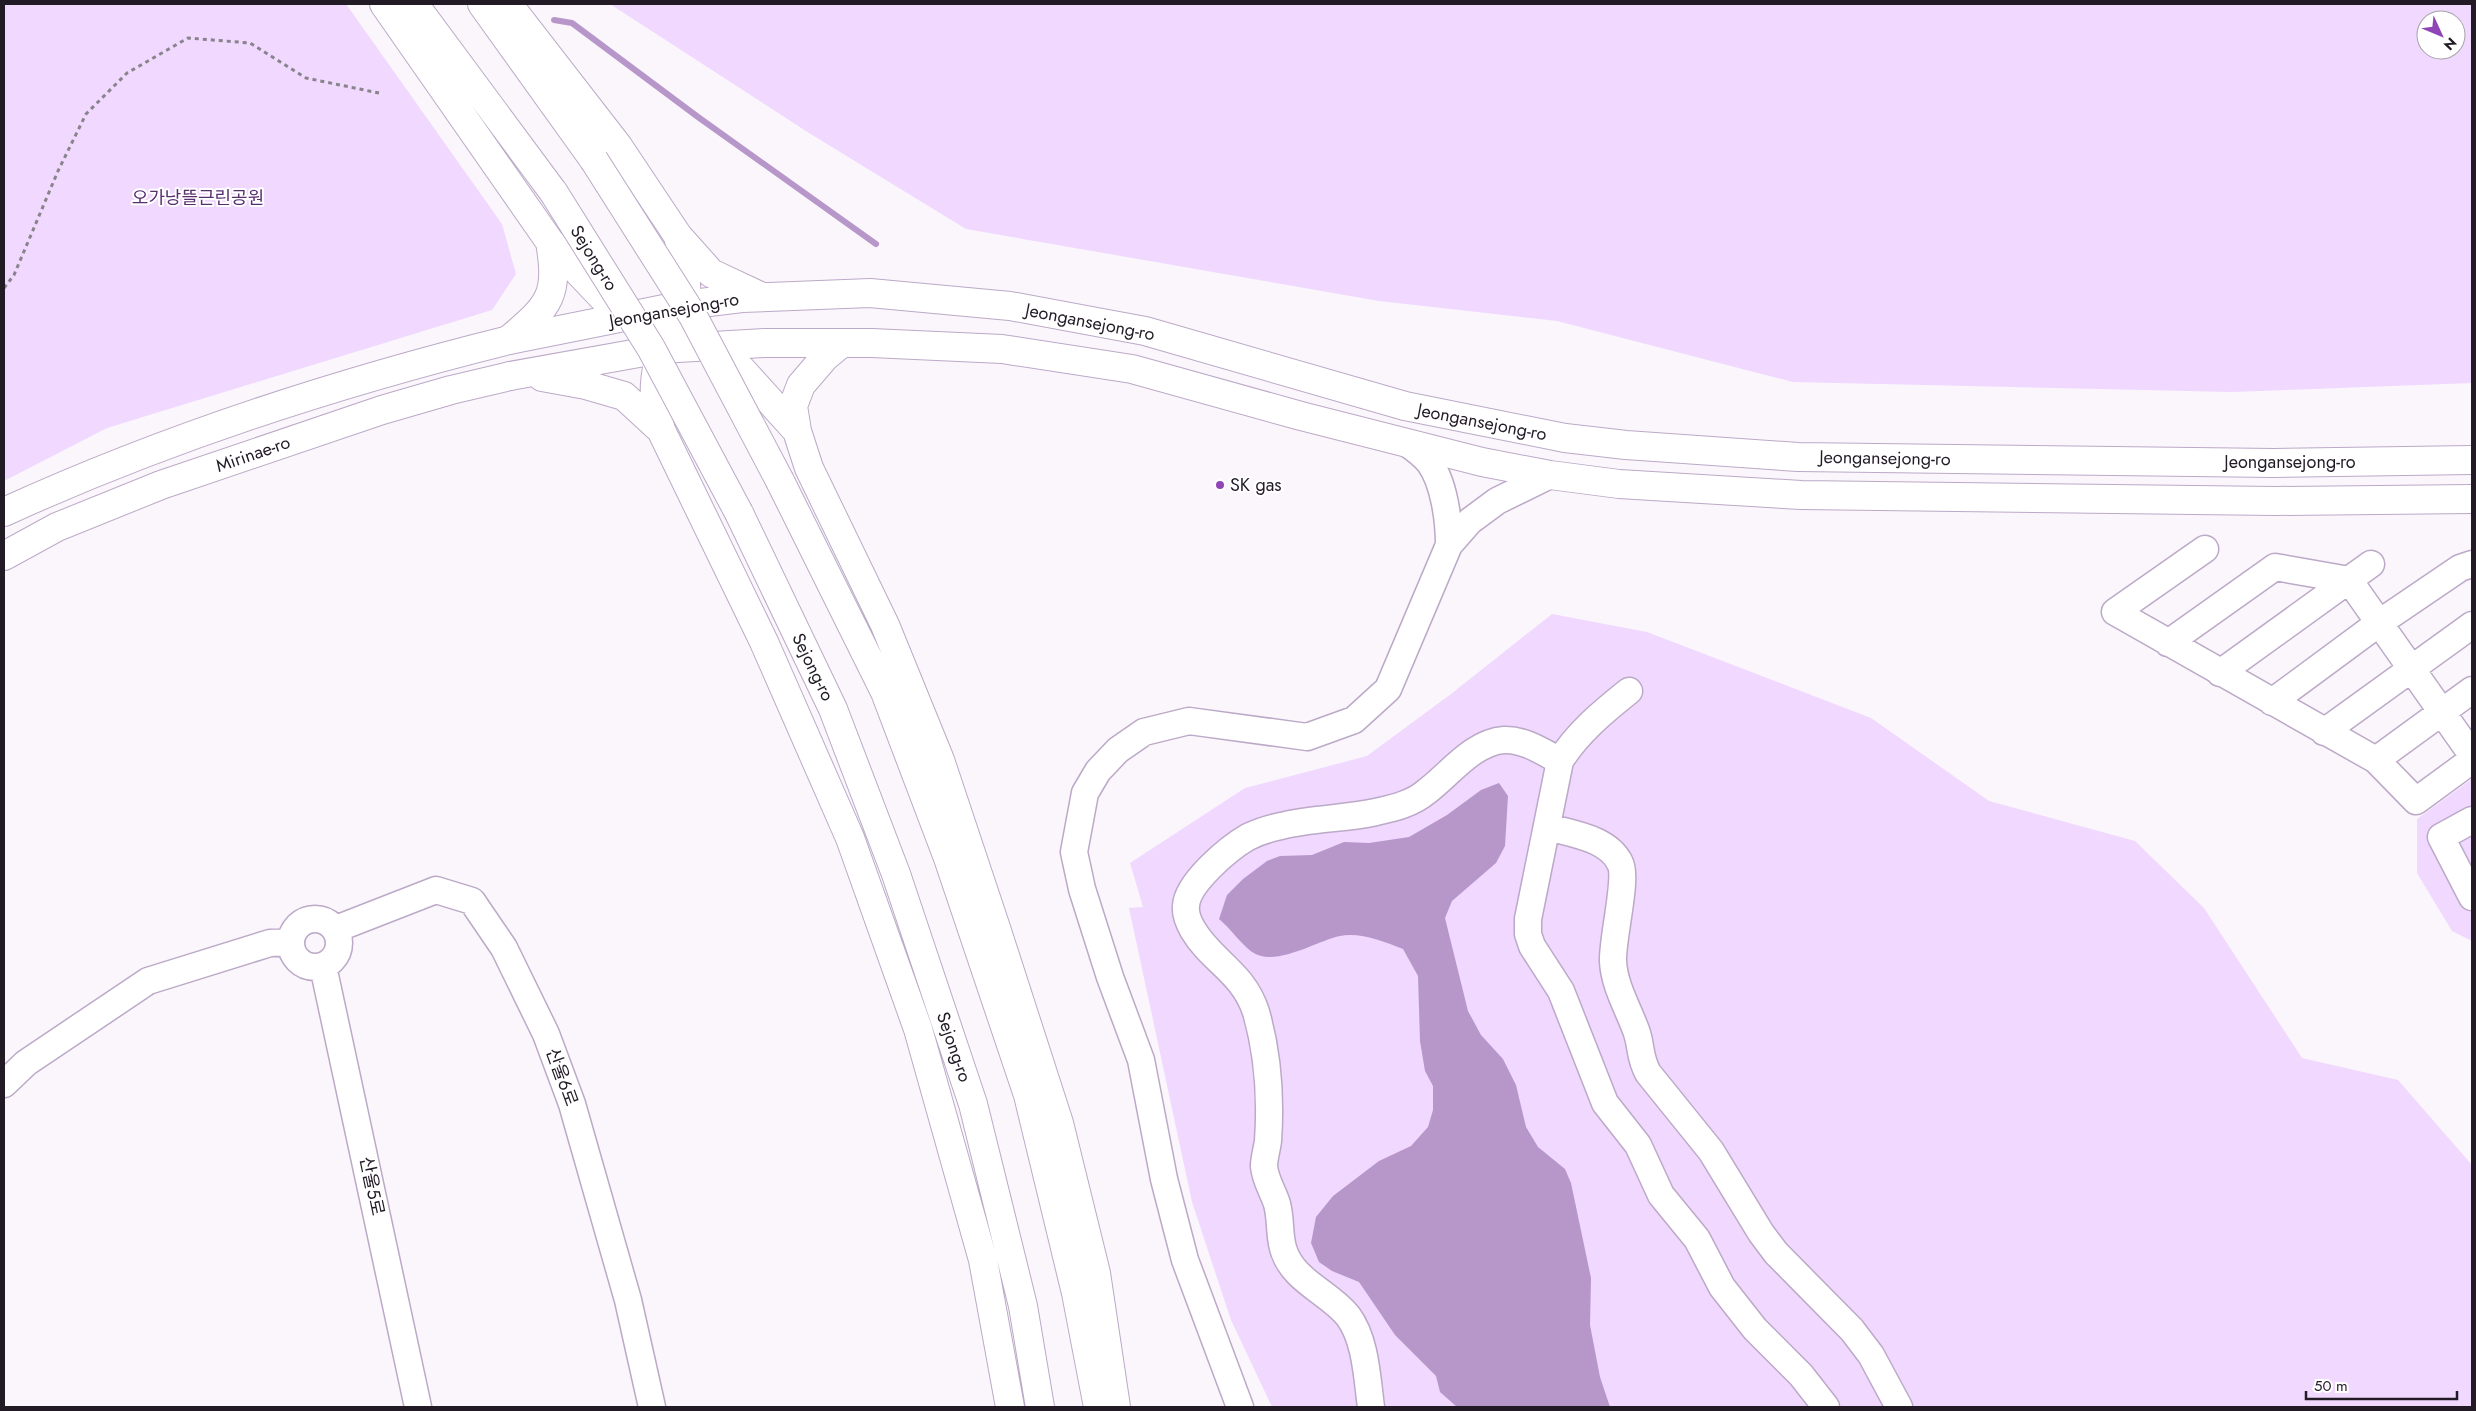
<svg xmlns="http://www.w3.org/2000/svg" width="2476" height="1411" font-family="Jost,'Noto Sans KR',sans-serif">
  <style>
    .green { fill: #f0d8ff; fill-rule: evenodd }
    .water { fill: #b797ca }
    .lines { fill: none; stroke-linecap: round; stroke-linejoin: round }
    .stream { stroke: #b797ca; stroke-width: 6 }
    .minor-casing { stroke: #bca9c7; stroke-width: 29 }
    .major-casing { stroke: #bca9c7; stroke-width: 30 }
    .highway-casing { stroke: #bca9c7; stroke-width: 30 }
    .path { stroke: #89838c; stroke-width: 3; stroke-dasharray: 4 4; stroke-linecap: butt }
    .minor { stroke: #fff; stroke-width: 26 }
    .major { stroke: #fff; stroke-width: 28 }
    .highway { stroke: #fff; stroke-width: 28 }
    .highway-bridge-casing { stroke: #bca9c7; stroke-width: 30; stroke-linecap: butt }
    .highway-bridge { stroke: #fff; stroke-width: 28 }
    .poi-dot { fill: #9045b7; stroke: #fff; stroke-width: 2 }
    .labels { text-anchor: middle; stroke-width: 4; stroke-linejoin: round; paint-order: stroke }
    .park-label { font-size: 18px; fill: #59306f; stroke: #fff }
    .street-label { font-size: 18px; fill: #221b26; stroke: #fff }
    .poi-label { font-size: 18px; fill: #221b26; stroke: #fff; text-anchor: start }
  </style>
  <rect width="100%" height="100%" fill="#faf6fc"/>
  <path class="green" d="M4,4h342l156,220 14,50 -24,36 -385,118 -103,53z
    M610,4h1862v379l-240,9 -439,-10 -236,-61 -178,-20 -413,-72 -157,-96zM2426,20h30v30h-30z
    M1552,614l95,18 224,86 118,83 146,40 69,67 98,150 96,22 74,85v242h-1200l-41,-87 -39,-118 -63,-294 14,-1 -13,-44 115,-75 122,-32 84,-62z
    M2472,779v162l-20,-10 -35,-58v-54z"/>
  <path class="water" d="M1499,783l9,13 -3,50 -9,17 -44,38 -7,17 23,93 13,24 22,24 13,26 10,42 12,20 27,22 6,14 20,95 -1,47 10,52 10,30h-153l-17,-15 -4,-16 -41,-41 -36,-53 -27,-11 -13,-9 -8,-19 5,-26 17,-21 46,-35 32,-15 17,-19 5,-17v-24l-8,-15 -5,-30 -2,-65 -15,-27c-18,-7 -43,-17 -63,-13 -24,5 -65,32 -88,16 -11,-8 -22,-24 -33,-33l8,-24 16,-16 24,-18 13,-5 32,-1 32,-13 25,1 40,-6 38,-22 34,-25z"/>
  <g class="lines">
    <path class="stream" d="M554,20l18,3 126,94 178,127"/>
    <defs>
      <path id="minor" d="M1408,444c7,5 15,11 21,18 15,20 20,58 20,83
        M2205,549l-90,63 261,148 40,41 56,-41
        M2168,643l107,-76 74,13 123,175
        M2220,673l151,-109
        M1629,691c-25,20 -52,42 -69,70l-32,158v15l4,12 29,45 44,112 33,42 23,50 36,44 25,48 33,42 46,46 25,32
        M2272,702l107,-79 81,-55 12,-4
        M2324,732l148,-107
        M2376,760l96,-70
        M2472,820l-31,17 31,60
        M1548,827c24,7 60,11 72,36 8,15 -8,76 -7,98 1,25 16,49 24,72 5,16 2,23 11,40l63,78 50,82 15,20 76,77 19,25 28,52
        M291 943a24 24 0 1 1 48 0a24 24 0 1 1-48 0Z
        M336,929l100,-39 36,11 32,47 42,86 26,70 56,196 24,107
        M323,966l95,441
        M4,1084l22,-21 122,-82 122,-38 21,-1
        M1240,1407l-55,-147 -21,-81 -23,-119 -31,-83 -28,-88 -8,-37 11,-59 13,-22 20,-21 26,-18 45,-11 118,16 47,-17 34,-31 61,-144 21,-24 27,-20 53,-26
        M1371,1407c-4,-29 -5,-67 -23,-91 -19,-24 -56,-35 -65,-68 -4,-14 -2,-30 -6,-44 -4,-13 -12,-24 -13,-38 0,-8 3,-17 4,-25 3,-43 0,-87 -12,-129 -13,-40 -44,-50 -63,-82 -4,-7 -8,-16 -7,-24 1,-23 43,-58 62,-69 10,-5 23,-9 33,-11 31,-8 64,-7 95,-14 17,-4 36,-8 50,-20 23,-17 47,-50 78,-52 20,-1 39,12 56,21"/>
      <path id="major" d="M4,512c162,-74 332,-129 505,-172
        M4,556l53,-29 104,-42 221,-75 69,-20 59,-14"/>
      <path id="highway" d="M384,4l166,238 56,59 100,46 35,22 56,62
        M414,4l140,189
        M482,4l112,156
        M508,4l110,142 60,90 33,37 49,23
        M511,338c39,-33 48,-43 39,-96
        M509,340l175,-35 58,-7 128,-5 140,13 135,25 260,75 160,32 61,7 172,12 476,6 198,-3
        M842,343l-17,14 -24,28 -8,21 4,25 12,37 76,157 55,135 56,168 63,195 37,150 20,134
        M510,376l151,-27 104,-6h107l130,6 130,20 169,47 181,46 68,13 69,9 182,11 474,6 197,-2
        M542,377l44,8 38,11 37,34 103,212 86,196 68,191 65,231 27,147
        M661,430c-11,-33 -7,-66 8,-98 4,-9 12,-17 15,-27 6,-21 -2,-48 -6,-69
        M780,481l105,211 63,166 80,237 48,198 22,114
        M739,513l94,196 63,165 77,230 50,202 17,101"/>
    </defs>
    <use href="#minor" class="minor-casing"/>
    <use href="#major" class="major-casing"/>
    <use href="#highway" class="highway-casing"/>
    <path class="path" d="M4,288l10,-13 44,-104 28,-57 41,-41 61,-35 62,5 56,35 73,15"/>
    <use href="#minor" class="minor"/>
    <use href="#major" class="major"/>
    <use href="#highway" class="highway"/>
    <defs>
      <path id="highway-bridge" d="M594,160l99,156 87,165
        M554,193l97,155 88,165"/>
    </defs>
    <use href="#highway-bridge" class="highway-bridge-casing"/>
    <use href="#highway-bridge" class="highway-bridge"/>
  </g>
  <circle class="poi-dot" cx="1220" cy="485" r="5"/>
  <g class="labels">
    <g class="park-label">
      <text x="198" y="204">오가낭뜰근린공원</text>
    </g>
    <g class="street-label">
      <text transform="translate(594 258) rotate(58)" y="6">Sejong-ro</text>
      <text transform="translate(674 310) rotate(-10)" y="6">Jeongansejong-ro</text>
      <text transform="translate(1090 322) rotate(11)" y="6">Jeongansejong-ro</text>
      <text transform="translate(1482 422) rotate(11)" y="6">Jeongansejong-ro</text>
      <text transform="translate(253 454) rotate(-19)" y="6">Mirinae-ro</text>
      <text transform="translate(1885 458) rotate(1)" y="6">Jeongansejong-ro</text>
      <text x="2290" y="468">Jeongansejong-ro</text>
      <text transform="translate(813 667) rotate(64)" y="6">Sejong-ro</text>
      <text transform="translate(954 1047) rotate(71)" y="6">Sejong-ro</text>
      <text transform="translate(562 1077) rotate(70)" y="6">산울6로</text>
      <text transform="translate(372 1186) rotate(78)" y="6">산울5로</text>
    </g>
    <g class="poi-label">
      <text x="1230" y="491">SK gas</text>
    </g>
  </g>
  <rect width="2476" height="1411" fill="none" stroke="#221b26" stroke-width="10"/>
  <g transform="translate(2441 35) rotate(134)"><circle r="24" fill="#ffffff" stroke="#a7a4a8"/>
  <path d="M0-4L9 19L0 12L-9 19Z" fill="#9045b7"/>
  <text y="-8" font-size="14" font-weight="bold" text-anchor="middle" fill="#221b26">N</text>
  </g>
  <path d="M2306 1391v8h151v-8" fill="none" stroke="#221b26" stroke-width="2.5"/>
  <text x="2314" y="1391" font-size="15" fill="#221b26" stroke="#ffffff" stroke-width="4" paint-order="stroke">50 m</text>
</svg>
